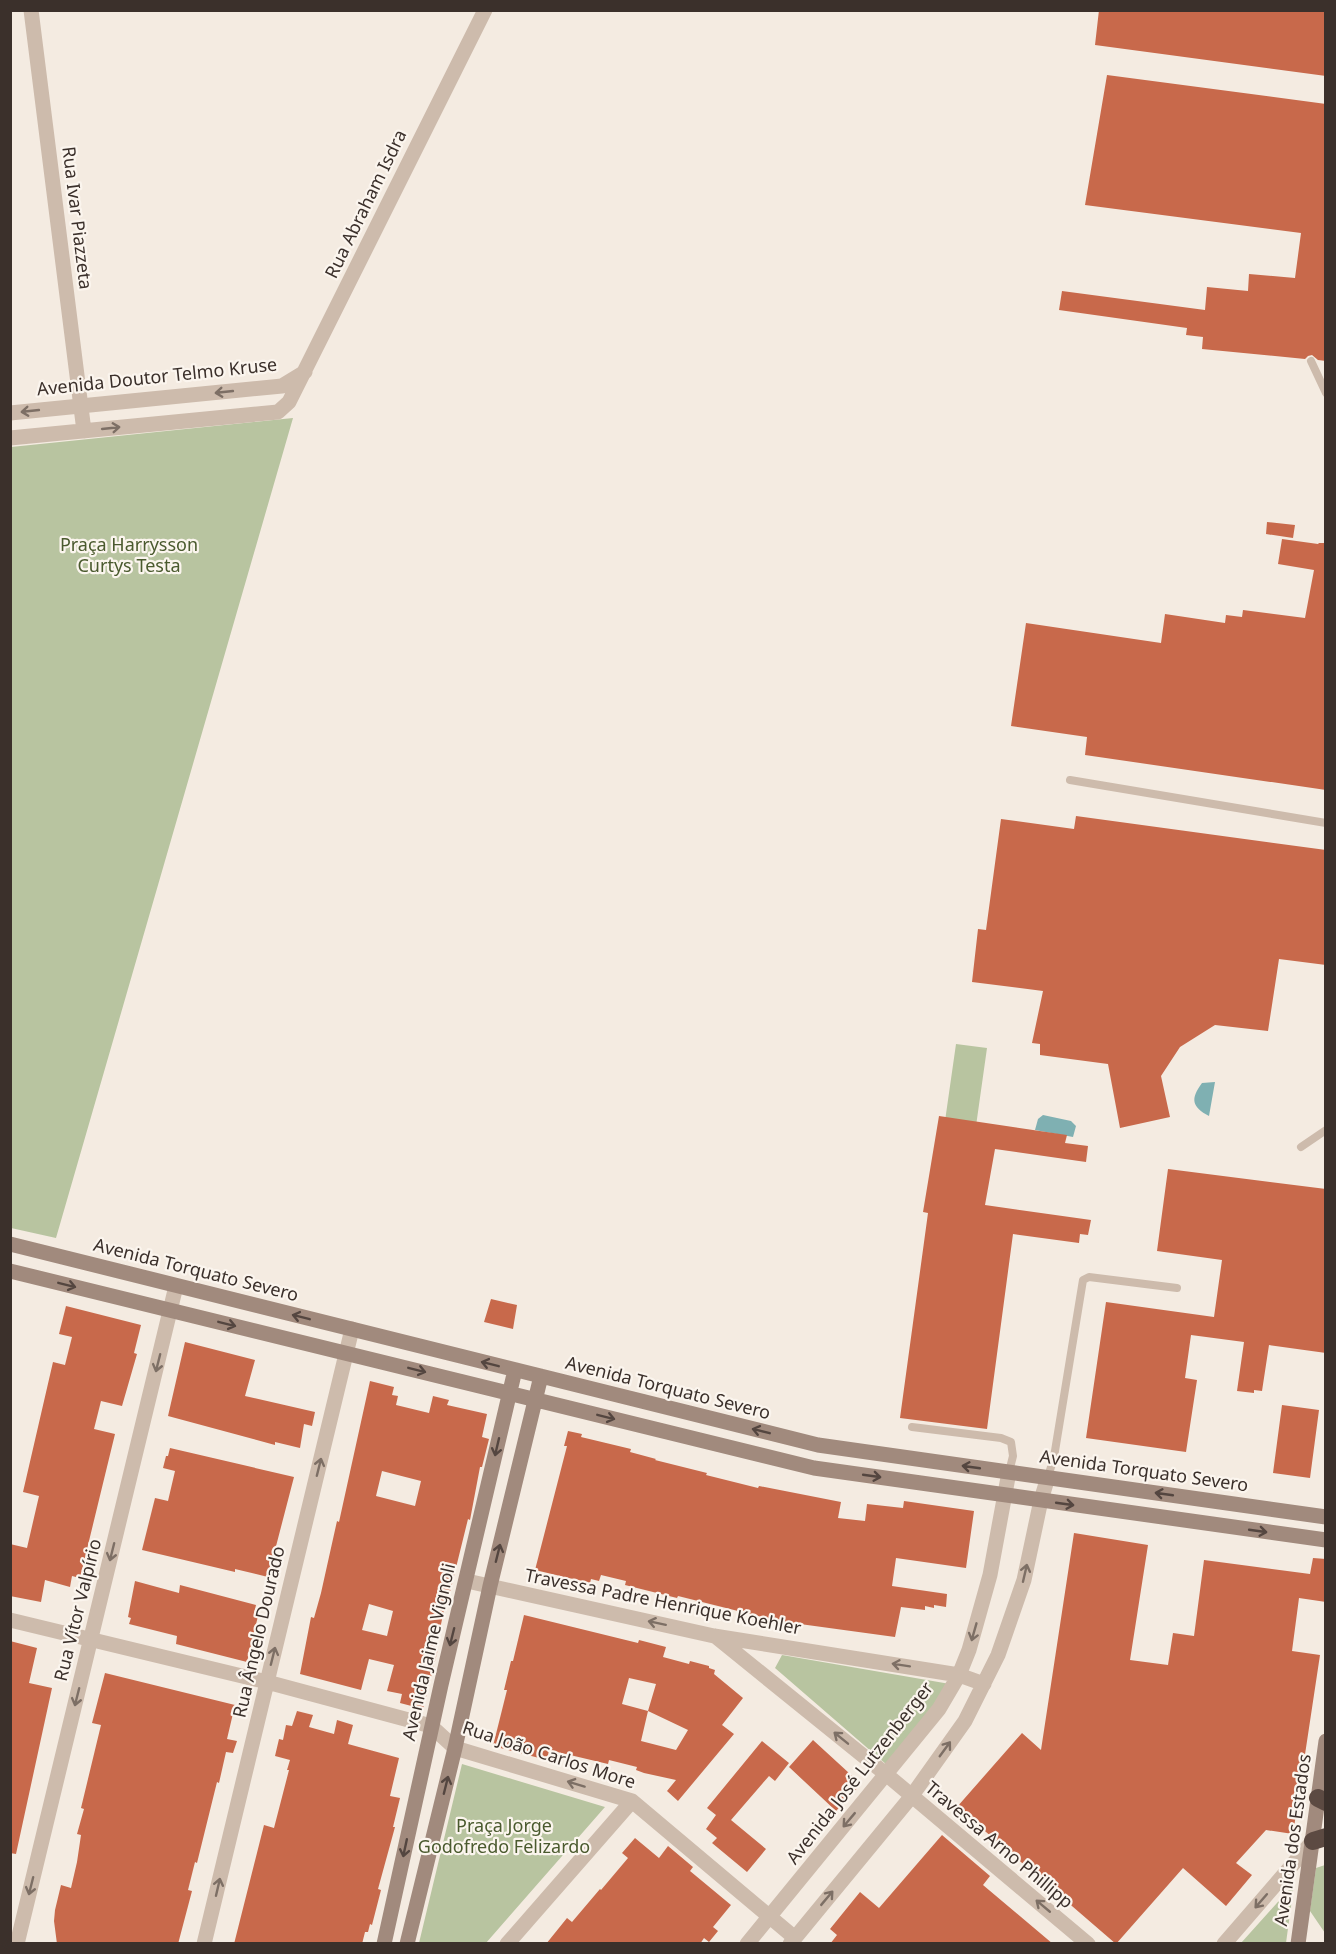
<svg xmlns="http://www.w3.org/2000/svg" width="1336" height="1954" font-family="'Noto Sans',sans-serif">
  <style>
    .green { fill: #b8c4a0 }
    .water { fill: #7fb0b2 }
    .building { fill: #c8694b; fill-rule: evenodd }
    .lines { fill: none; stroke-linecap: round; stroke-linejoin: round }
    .lane { stroke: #cdbbac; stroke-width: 8 }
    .street { stroke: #cdbbac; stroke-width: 15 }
    .secondary { stroke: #a18a7d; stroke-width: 15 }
    .highway { stroke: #5c4a42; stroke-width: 18 }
    .oneway { stroke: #7d6f65 }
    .oneway2 { stroke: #544640 }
    .labels { text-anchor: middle; stroke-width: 4.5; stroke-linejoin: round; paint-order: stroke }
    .street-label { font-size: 18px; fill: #3b302b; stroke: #fbf5ee }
    .park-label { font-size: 18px; fill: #4a5a2e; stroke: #fbf5ee }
  </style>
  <rect width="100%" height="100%" fill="#f4ebe1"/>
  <path class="green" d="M293,418l-237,820 -45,-10v-781z
    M956,1044l31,4 -11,78 -31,-5z
    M782,1655l168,29 -63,81 -112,-97z
    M462,1764l143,43 -119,136h-67z
    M1325,1865v68l-15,-22 6,-43z
    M1294,1884l-8,59h-45z"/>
  <path class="water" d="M1215,1082l-6,34c-17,-9 -19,-17 -7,-33z
    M1043,1115l28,6 5,5 -3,11 -38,-7 3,-11z"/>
  <path class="building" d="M1099,10h227v66l-231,-31z
    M1107,75l219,29v257l-8,-1 -6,-5 -4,1 -3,3 -103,-10 1,-12 -17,-2 1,-7 -128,-18 3,-19 143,19 2,-23 41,4 1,-17 46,4 6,-45 -216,-28z
    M1267,522l28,3 -2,13 -27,-4z
    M1282,539l36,5 1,-1h7v247l-241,-35 2,-18 -76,-11 15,-103 135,20 4,-29 60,9 1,-8 16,2 1,-7 62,8 9,-48 -36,-6z
    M1076,816l250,34v115l-47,-6 -11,72 -53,-6 -35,22 -19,29 9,41 -50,11 -12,-64 -68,-9v-11l-8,-1 11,-52 -71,-9 6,-53 8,1 15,-111 73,10z
    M939,1116l128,19 -2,8 23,3 -2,16 -91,-13 -10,56 106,15 -3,15 -8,-1 -1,9 -66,-9 -26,195 -87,-11 28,-205 -5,-1z
    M1168,1169l158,20v164l-57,-8 -7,46 -8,-1v3l-17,-2 7,-49 -53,-7 -6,43 12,2 -11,72 -100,-14 20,-136 108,15 8,-57 -65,-9z
    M491,1299l26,6 -4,24 -29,-7z
    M66,1306l75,19 -7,28 3,1 -15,52 -21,-5 -7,28 21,5 -35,144 -8,-2 -2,11 -25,-7 -4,22 -31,-6v-52l17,4 12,-52 -16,-4 30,-130 12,3 7,-28 -13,-3z
    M185,1342l70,18 -10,36 70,16 -3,14 -8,-2 -4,24 -25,-6v3l-107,-29z
    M370,1381l24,6 -2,8 6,1 -2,9 33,8 4,-17 16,4 -2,5 40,9 -5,23 7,2 -7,28h-2l-10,53 -2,-1 -18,73 -2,-1 -12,57 2,1 -15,60 -23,-6 2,-9 -15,-3 7,-26 -25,-6 -8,31 -61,-16 11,-57 3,1 7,-25 16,-72 2,1zM382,1471l39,10 -6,25 -39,-10zM369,1604l24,7 -6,25 -25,-6z
    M1282,1405l37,5 -9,68 -37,-5z
    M568,1431l14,3 -1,3 50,12 -1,3 26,7 -1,1 52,13 -1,2 52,13 1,-2 82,16 -3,16 27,3 2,-17 36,4 1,-7 70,10 -8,57 -70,-10 -4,28 55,8 -1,13 -12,-2v3l-9,-2v4l-24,-3 -6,30 -117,-16 -100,-25 -1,2 -52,-13 1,-4 -25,-6 -2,6 -8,-2 -1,4 -55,-13 32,-124h-3z
    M170,1448l124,29 -26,100 -33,-8v3l-93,-22 13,-52 13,3 7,-30 -12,-3 3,-12h2z
    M1074,1533l74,12 -18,115 38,5 5,-32 21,3 10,-76 106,14 3,-16 13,1v43l-27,-4 -7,53 28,4 -27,179 -27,-4 -30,33 16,12 -26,31 -43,-38 -67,76 -159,-137 65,-74 19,17z
    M135,1581l44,12 1,-8 76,20 -2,9 4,2 -11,46 -71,-18 1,-8 -48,-12 2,-6 -3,-1z
    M524,1615l114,28 1,-3 27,7 -3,10 26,7 1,-3 19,5v2l6,2 -1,4 29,24 -21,27 12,9 -56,67 -11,-10 9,-11 -32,-7 -8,-3 1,-3 -28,-7 -1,4 -59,-14 -2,10 -54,-14 14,-56h-3l7,-29h2zM629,1678l27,6 -8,27 40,19 -12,20 -35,-9 7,-30 -26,-7z
    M10,1641l27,7 -8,35 23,5 -36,166 -6,-1z
    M105,1673l130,32 -8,34 10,2 -4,12 -7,-1 -7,31 -2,-1 -20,81 -2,-1 -7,28 4,1 -14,53h-121l-3,-23 1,-11 6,-25 10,3 6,-26 4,-27 -4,-1 7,-25 -3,-1 20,-83 -9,-2z
    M297,1711l16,4 -4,12 25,7 3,-14 16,5 -5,19 51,14 -9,38 10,2 -7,29h2l-17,62 3,1 -9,35 -2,-1 -2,8h-3l-3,12h-128l30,-119 10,3 15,-58h-2l3,-10 -15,-4 4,-17 4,1 3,-15 6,1z
    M813,1740l48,44 -25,27 -47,-44z
    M762,1741l27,22 -14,18 -6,-5 -38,44 35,29 -19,23 -35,-29 5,-5 -11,-9 10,-14 -9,-7z
    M942,1835l48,41 -7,9 70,59h-223l7,-9 -7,-6 30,-37 19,16z
    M635,1838l24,20 9,-12 25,21 -3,4 41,34 -18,22 5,4 -9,11 -5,-4 -4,6h-154l21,-26 5,4 28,-33 1,1 27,-32 -6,-5z"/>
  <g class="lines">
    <path class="lane" d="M1311,361l15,32
      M1070,780l256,43
      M1301,1147l25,-17
      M912,1427l89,11 10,4 2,14 -4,16
      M1048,1477l6,-20 29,-177 6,-3 88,11"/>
    <path class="street" d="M31,10l53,421
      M10,413l272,-27 23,-14
      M10,438l268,-26 11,-10 196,-392
      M467,1581l247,55 245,39 25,9
      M10,1620l257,62 164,44 24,22 177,53 163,137
      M715,1636l172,139 201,169
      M17,1944l159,-658
      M204,1944l148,-615
      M507,1944l125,-143
      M747,1944l192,-235 20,-34 10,-25 21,-75 19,-103
      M790,1944l121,-147 54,-76 33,-66 26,-75 17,-80 7,-23
      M1224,1944l89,-103"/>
    <path class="secondary" d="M10,1244l808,201 508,72
      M10,1271l804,197 512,72
      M384,1944l57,-259 74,-315
      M407,1944l48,-196 35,-162 51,-210
      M1298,1944l28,-203"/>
    <path class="highway" d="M1318,1798l8,4
      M1313,1841l13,-4"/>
  </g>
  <defs><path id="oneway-shaft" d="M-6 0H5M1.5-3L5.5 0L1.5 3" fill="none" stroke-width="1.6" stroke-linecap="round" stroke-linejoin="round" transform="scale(1.5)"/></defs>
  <g class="oneway">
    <use href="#oneway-shaft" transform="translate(224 392) rotate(174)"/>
    <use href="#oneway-shaft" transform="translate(30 411) rotate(174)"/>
    <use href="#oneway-shaft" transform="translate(111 428) rotate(-6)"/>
    <use href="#oneway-shaft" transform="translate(158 1363) rotate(104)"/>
    <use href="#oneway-shaft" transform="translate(319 1467) rotate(-76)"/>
    <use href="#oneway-shaft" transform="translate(112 1552) rotate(104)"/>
    <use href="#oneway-shaft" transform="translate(1025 1573) rotate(-77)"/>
    <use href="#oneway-shaft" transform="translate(657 1623) rotate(-168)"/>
    <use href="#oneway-shaft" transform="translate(974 1632) rotate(106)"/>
    <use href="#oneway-shaft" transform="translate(273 1656) rotate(-76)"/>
    <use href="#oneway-shaft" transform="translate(901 1665) rotate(-171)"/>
    <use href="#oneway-shaft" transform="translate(77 1697) rotate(104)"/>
    <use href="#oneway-shaft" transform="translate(841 1738) rotate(-141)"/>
    <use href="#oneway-shaft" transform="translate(945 1749) rotate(-54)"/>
    <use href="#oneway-shaft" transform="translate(576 1784) rotate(-163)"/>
    <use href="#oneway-shaft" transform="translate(849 1820) rotate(130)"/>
    <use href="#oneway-shaft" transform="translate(31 1886) rotate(104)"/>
    <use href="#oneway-shaft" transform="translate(218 1887) rotate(-77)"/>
    <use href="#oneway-shaft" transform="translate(827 1898) rotate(-50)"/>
    <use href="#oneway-shaft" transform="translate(1261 1901) rotate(131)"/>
    <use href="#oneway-shaft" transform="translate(1043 1906) rotate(-140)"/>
  </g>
  <g class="oneway2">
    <use href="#oneway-shaft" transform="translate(67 1285) rotate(14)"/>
    <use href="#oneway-shaft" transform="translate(301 1317) rotate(-166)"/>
    <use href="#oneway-shaft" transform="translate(227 1324) rotate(14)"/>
    <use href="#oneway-shaft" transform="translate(490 1364) rotate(-166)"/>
    <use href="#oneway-shaft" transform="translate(417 1370) rotate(14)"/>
    <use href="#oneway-shaft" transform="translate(606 1417) rotate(14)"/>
    <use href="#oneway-shaft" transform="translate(761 1431) rotate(-166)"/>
    <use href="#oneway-shaft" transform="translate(497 1447) rotate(103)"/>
    <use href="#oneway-shaft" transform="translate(971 1467) rotate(-172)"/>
    <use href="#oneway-shaft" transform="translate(872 1476) rotate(8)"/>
    <use href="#oneway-shaft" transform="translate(1164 1494) rotate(-172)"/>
    <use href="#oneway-shaft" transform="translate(1065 1504) rotate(8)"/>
    <use href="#oneway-shaft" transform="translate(1258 1531) rotate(8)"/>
    <use href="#oneway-shaft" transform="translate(498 1553) rotate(-76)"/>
    <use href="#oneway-shaft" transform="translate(452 1637) rotate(104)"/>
    <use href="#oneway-shaft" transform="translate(446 1785) rotate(-76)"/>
    <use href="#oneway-shaft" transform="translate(405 1848) rotate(102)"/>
  </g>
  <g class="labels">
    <g class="street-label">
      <text transform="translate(366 204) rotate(-64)" y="6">Rua Abraham Isdra</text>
      <text transform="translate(77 218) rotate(83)" y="6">Rua Ivar Piazzeta</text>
      <text transform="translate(157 377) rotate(-6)" y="6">Avenida Doutor Telmo Kruse</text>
      <text transform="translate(196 1270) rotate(14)" y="6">Avenida Torquato Severo</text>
      <text transform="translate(668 1388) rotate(14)" y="6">Avenida Torquato Severo</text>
      <text transform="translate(1144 1471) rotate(8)" y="6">Avenida Torquato Severo</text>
      <text transform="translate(663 1602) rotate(11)" y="6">Travessa Padre Henrique Koehler</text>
      <text transform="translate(78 1610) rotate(-76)" y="6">Rua Vítor Valpírio</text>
      <text transform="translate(259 1632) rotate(-77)" y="6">Rua Ângelo Dourado</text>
      <text transform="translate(429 1652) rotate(-77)" y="6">Avenida Jaime Vignoli</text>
      <text transform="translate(549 1755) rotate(18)" y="6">Rua João Carlos More</text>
      <text transform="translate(860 1773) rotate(-52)" y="6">Avenida José Lutzenberger</text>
      <text transform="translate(1293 1840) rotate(-82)" y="6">Avenida dos Estados</text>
      <text transform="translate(999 1845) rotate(40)" y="6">Travessa Arno Phillipp</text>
    </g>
    <g class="park-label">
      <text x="129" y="551">Praça Harrysson<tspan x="129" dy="21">Curtys Testa</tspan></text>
      <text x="504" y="1832">Praça Jorge<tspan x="504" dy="21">Godofredo Felizardo</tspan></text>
    </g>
  </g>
  <rect width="1336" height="1954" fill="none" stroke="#3b302b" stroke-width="24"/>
</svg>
